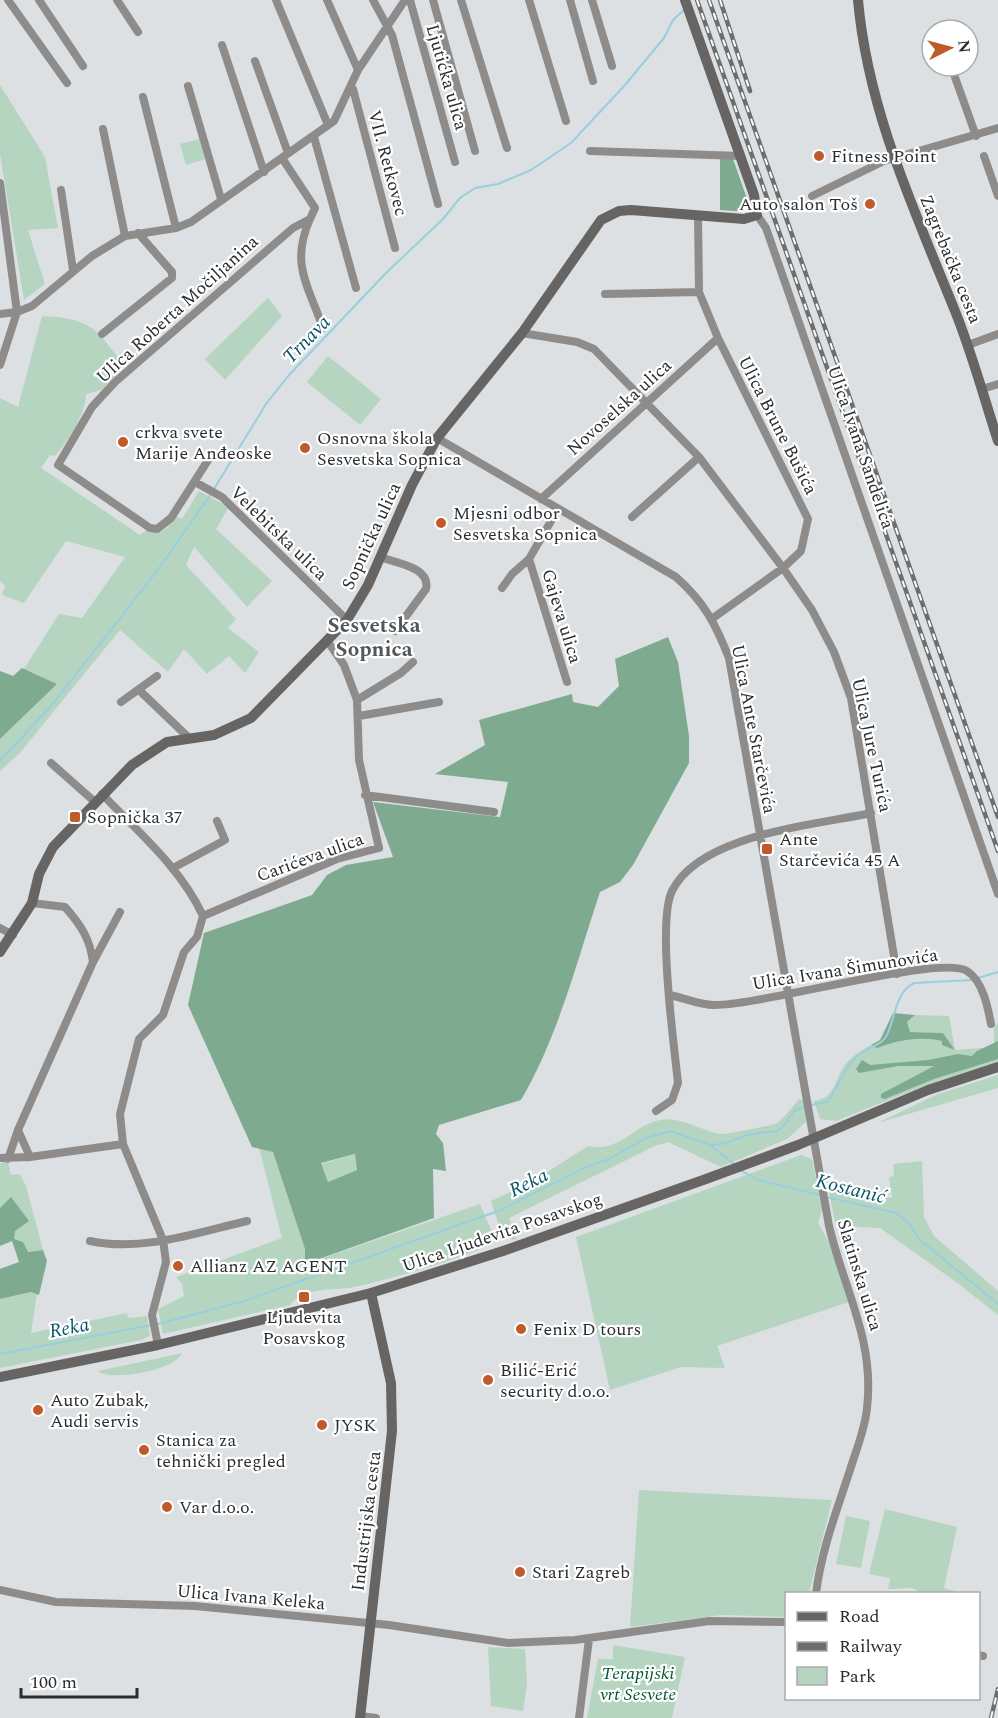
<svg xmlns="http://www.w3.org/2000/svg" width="998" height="1718" font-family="Spectral,serif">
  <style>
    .green { fill: #b5d5c1 }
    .forest { fill: #7eaa90; fill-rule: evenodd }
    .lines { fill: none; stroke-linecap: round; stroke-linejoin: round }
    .stream { stroke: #98cede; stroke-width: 2 }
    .street { stroke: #8d8c8b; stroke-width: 8 }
    .secondary { stroke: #666563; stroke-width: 10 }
    .rail-casing { stroke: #6c6f70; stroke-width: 4.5 }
    .rail { stroke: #fff; stroke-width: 2; stroke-dasharray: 7; stroke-linecap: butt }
    .poi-dot { fill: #c05a2a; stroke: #fff; stroke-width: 2 }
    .labels { text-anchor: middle; stroke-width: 4.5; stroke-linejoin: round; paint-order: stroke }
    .street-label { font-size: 18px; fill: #2b2d2e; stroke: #fff }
    .poi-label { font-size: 18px; fill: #2b2d2e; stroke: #fff; text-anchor: start }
    .park-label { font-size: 18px; font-style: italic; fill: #045635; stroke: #fff }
    .water-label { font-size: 20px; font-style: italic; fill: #085667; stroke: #fff }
    .quarter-label { font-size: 21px; font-weight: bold; fill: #545759; stroke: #fff }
  </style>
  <rect width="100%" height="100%" fill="#dde0e3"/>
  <path class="green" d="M0,85l45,72 13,71 -30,2 17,54 -21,16 -24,-146z
    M200,139l5,20 -19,6 -6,-21z
    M268,298l14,18 -57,64 -20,-21z
    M42,316c51,2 54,14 83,50l-24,24 -15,4c-1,21 -17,46 -31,62l-5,-1 -9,13 99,67 6,-5c14,8 22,-2 30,-14l6,3 17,-28 30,16 -13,22 56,52 -25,26 -53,-60 -8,18 50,54 -8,9 31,24 -14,21 -16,-17 -22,18 -23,-25 -16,23 -48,-42 -101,124 -19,17v-32l57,-55 -33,-15 35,-55 23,4 43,-61 -59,-16 -42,62 -22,-8 3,-9 -5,-5v-183l18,9z
    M328,356l53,43 -21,26 -53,-43z
    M915,1015l34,1 6,34 39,-3v-20l4,-4v39l-69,22 -93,37 -16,-2 -6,-18c21,-3 20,-20 30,-35 6,-9 18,-16 27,-21l6,3c22,-8 42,-12 65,-7v4l12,4 -11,-16 -33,-1 -3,-10z
    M998,1075v13l-121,35 61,-29z
    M799,1099l4,1 4,21 -20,18 -66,28 -53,-25 -13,4 -146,72 8,21 -4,1 -11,-5 -11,-34 39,-18 58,-37c32,7 45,-21 72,-26 19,-4 41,10 59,14 4,1 55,-9 58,-11 8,-6 15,-16 22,-24z
    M259,1148l14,4 32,97 1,15 174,-60 12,28v10c-11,12 -116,41 -138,45 -19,4 -50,-1 -64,18l-127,29 -5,-25 26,-13 -2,-12 -6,-7 106,-39z
    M356,1154l1,16 -29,12 -7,-18z
    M801,1155l11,4 10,51 -4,13 10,17 21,62 -132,44 8,22 -44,-1 -71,23 -34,-153z
    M4,1160l4,2 3,13 9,-1 6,12 17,64 -15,2 -14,-12 -3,-42 -11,10v-43z
    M922,1161l2,56 10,19 64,55v24l-42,-33 -76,-54 -44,-2 -9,-42 65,14 -3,-21 5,-1 -1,-12z
    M31,1292l6,2 -6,39 96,-20 1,5 19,-2 3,20 -9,4 -141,28v-69z
    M182,1353c-6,17 -70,29 -84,18z
    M639,1490l193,10 -23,93 -23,1v23l-64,-2 -92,12z
    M885,1509l72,18 -13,61 18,5h-42c-8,-9 -20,-3 -32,-4l2,-11 -21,-4z
    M846,1516l24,5 -9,47 -25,-4z
    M613,1645l72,12 -13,61h-85l11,-59h15z
    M488,1647l37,2 2,34 -4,28 -32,-5z"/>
  <path class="forest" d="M720,159h13l18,51 -3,2 -28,-2z
    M668,637l10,25 11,74v27l-56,102 -13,17 -20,10c-23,69 -42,145 -79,208l-82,25 -3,9 7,9 3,28 -13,-2 1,49 -129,46v-15l-32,-97 -21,-5 -64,-142 16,-72 108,-38 15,-20 19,-10 47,-8 -20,-55 127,15 8,-35 -73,-8 50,-29 -6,-25 93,-26 1,8 25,5 21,-21 -4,-27zM355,1154l2,16 -29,12 -7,-19z
    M22,668l35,16 -57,55v-68l13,5z
    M893,1013l22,2 -8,7 3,10 33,1 12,17 -13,-5v-4c-23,-5 -43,-1 -65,7l-6,-3 9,-5z
    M998,1041v18l-64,20 -49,20 -4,-1v-4l53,-28h-36l-39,7 -3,-4 6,-9 8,5 58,-5 30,-6 14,2 5,-5z
    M11,1197l18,24 -14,10 -1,8 9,3 5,10 15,-2 4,11 -8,34 -8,-3 -31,7v-30l19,-7 -7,-21 -12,5v-38z"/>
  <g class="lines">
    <path class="stream" d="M214,489l52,-85 23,-29 97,-102 57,-54 17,-21 15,-10 23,-4 33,-14 40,-27 54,-58 39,-47 9,-18 11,-10
      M0,761l51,-55 106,-135 54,-77
      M978,978l20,-6
      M811,1105l16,-3c12,-15 17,-37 34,-49 9,-7 20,-7 26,-18 8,-17 9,-44 27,-52l58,-3
      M710,1145l24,19
      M740,1170l18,10 62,15
      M826,1197l70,16 13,10 11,17 78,64
      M0,1354l162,-31 82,-22 257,-91 85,-43 23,-8 37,-21 25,-7 39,14 12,-1 29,-10 25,-3 6,-3 12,-17 11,-5"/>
    <path class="street" d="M8,0l59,83
      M39,0l44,66
      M117,0l21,32
      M276,0l52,125
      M327,0l31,70
      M373,0l19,35 46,169
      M410,0l45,162
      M433,0l42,151
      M461,0l46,148
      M529,0l37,121
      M570,0l23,81
      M592,0l20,66
      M937,27l1,3
      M222,45l42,127
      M255,61l33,92
      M951,66l25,70
      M188,86l33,113
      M350,87l3,2 42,159
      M143,97l33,131
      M103,129l22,107
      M314,137l42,151
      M590,151l151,5
      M984,156l14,40
      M0,183l17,129 -17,53
      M61,190l12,80
      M812,196l72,-35 114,-33
      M698,215l1,77 19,46 90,181 -7,32 -18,17 -70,50
      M757,215l9,13 232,666
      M310,219c-20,45 -2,66 13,109
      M605,294l94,-2
      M0,314l17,-2 15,-6 60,-50 33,-20 51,-8 15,-6 143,-101 24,-51 47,-70
      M522,333l55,9 17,7 105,108 84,111 29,42 22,42 17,46 46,276
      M102,334l70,-56v-6l-34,-39
      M968,345l30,-11
      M982,389l16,-5
      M437,438l239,139c29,26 39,46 53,81l100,568c15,64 46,114 38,182 -2,22 -11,42 -17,62 -13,40 -29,81 -34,124
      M212,454l-41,64 -14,11 -7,-1 -92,-63 34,-58 23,-25 178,-154 17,-9 5,-11 -33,-50
      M195,482l27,15 125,123
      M541,499l177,-161
      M632,517l67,-60
      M380,557c16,6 51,10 46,32l-31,42
      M529,559l38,123
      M502,588l10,-14 17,-15 29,-50
      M139,690l50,48
      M357,700l44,-27 12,-11
      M121,702l36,-26
      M359,716l80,-14
      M51,763l44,39
      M102,794c36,38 79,74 101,122l-6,21 -13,15 -21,63 -24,24 -19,75 3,30 40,96 3,22 -14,53 6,30
      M365,795l129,17
      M173,868l52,-28 -8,-19
      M203,916l134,-57 42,-11 -20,-88 -2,-60 -13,-35 -16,-23
      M0,928l13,7
      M93,962l27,-50
      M670,995c14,3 30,10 44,10 45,1 227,-51 253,-34 16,10 21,37 24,53
      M656,1111l16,-11 6,-17c-4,-39 -21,-161 -6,-192 28,-57 144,-66 199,-78
      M18,1130l12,27
      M0,1158l30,-1 93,-13
      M8,1159l10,-29 75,-168c-3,-23 -12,-37 -28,-55l-33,-4
      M90,1241c52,11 106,-8 157,-20
      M0,1590l56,12 139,4 194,19 119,18 67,-3 134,-19 77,1
      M978,1655l5,1
      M361,1716l15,2
      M579,1718l10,-79"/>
    <path class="secondary" d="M858,0c10,111 56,209 97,311 17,42 29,87 43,130
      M0,952l32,-49 7,-29 14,-27 79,-82 35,-23 47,-7 37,-17 96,-98 21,-35 44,-100 25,-47 85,-105 79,-113 18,-9 12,-1 113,9 13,-4 -3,-20 -69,-195
      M0,1377l158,-32 213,-52 132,-42 203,-72 92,-34 130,-55 70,-23
      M360,1718l32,-287 -1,-48 -20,-90"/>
    <defs>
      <path id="rail" d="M697,0l301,851
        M709,0l289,817
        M720,0l30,91
        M991,1718l7,-29"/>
    </defs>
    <use href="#rail" class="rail-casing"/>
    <use href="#rail" class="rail"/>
  </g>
  <g class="poi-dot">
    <circle cx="819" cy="156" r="6"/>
    <circle cx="870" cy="204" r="6"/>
    <circle cx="123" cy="442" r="6"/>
    <circle cx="305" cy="448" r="6"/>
    <circle cx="441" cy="523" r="6"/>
    <rect x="69" y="811" width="12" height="12" rx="3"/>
    <rect x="761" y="843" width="12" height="12" rx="3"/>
    <circle cx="178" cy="1266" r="6"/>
    <rect x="298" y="1291" width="12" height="12" rx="3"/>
    <circle cx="521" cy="1329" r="6"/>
    <circle cx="488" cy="1380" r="6"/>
    <circle cx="38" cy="1410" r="6"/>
    <circle cx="322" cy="1425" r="6"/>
    <circle cx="144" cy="1450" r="6"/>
    <circle cx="167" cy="1507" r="6"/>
    <circle cx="520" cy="1572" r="6"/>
  </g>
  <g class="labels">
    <g class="street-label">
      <text transform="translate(447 77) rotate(74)" y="6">Ljutićka ulica</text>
      <text transform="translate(388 163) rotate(75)" y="6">VII. Retkovec</text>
      <text transform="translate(951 259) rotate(68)" y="6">Zagrebačka cesta</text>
      <text transform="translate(177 309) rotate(-42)" y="6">Ulica Roberta Močiljanina</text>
      <text transform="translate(619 407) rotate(-42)" y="6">Novoselska ulica</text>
      <text transform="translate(778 425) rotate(63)" y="6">Ulica Brune Bušića</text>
      <text transform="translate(861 447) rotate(71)" y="6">Ulica Ivana Sandelića</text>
      <text transform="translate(279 533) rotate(44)" y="6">Velebitska ulica</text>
      <text transform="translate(371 536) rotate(-65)" y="6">Sopnička ulica</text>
      <text transform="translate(562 616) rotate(73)" y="6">Gajeva ulica</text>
      <text transform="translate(754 729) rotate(79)" y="6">Ulica Ante Starčevića</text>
      <text transform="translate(872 745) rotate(78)" y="6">Ulica Jure Turića</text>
      <text transform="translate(310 857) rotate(-20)" y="6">Carićeva ulica</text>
      <text transform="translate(845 969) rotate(-9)" y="6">Ulica Ivana Šimunovića</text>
      <text transform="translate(502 1232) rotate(-19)" y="6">Ulica Ljudevita Posavskog</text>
      <text transform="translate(860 1275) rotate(73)" y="6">Slatinska ulica</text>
      <text transform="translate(366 1521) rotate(-83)" y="6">Industrijska cesta</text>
      <text transform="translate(251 1597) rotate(5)" y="6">Ulica Ivana Keleka</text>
    </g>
    <g class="poi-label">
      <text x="831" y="162">Fitness Point</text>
      <text x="858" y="210" text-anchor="end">Auto salon Toš</text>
      <text x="135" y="438">crkva svete<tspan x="135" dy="21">Marije Anđeoske</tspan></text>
      <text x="317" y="444">Osnovna škola<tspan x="317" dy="21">Sesvetska Sopnica</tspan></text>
      <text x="453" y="519">Mjesni odbor<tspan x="453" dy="21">Sesvetska Sopnica</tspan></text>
      <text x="87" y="823">Sopnička 37</text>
      <text x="779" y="845">Ante<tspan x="779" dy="21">Starčevića 45 A</tspan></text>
      <text x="190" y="1272">Allianz AZ AGENT</text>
      <text x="304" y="1323" text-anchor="middle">Ljudevita<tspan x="304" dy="21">Posavskog</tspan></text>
      <text x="533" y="1335">Fenix D tours</text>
      <text x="500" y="1376">Bilić-Erić<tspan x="500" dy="21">security d.o.o.</tspan></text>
      <text x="50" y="1406">Auto Zubak,<tspan x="50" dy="21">Audi servis</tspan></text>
      <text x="334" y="1431">JYSK</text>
      <text x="156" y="1446">Stanica za<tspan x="156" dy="21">tehnički pregled</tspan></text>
      <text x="179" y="1513">Var d.o.o.</text>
      <text x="532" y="1578">Stari Zagreb</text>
    </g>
    <g class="park-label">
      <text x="638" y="1679">Terapijski<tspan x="638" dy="21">vrt Sesvete</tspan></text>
    </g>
    <g class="water-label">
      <text transform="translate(306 339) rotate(-46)" y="7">Trnava</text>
      <text transform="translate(528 1182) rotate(-26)" y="7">Reka</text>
      <text transform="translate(851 1188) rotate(14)" y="7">Kostanić</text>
      <text transform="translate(69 1327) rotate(-11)" y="7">Reka</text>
    </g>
    <g class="quarter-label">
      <text x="374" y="632">Sesvetska<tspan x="374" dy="24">Sopnica</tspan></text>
    </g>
  </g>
  <rect x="785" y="1592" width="195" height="108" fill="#ffffff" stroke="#aaabab" stroke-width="1.5"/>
  <rect x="797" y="1612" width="30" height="9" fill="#666563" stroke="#aaabab" stroke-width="1.5"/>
  <text x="839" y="1622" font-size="18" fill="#2b2d2e">Road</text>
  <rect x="797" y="1642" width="30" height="9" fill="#6c6f70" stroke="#aaabab" stroke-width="1.5"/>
  <text x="839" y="1652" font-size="18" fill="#2b2d2e">Railway</text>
  <rect x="797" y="1667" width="30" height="18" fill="#b5d5c1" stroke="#aaabab" stroke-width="1.5"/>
  <text x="839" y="1682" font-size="18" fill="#2b2d2e">Park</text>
  <g transform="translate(950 48) rotate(84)"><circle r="28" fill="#ffffff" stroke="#aaabab" stroke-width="1.5"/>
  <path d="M0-4.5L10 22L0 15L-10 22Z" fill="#c05a2a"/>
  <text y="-9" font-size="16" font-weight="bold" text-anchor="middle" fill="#2b2d2e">N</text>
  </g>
  <path d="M21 1688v9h116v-9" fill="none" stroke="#2b2d2e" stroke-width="3"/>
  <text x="30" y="1688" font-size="18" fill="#2b2d2e" stroke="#ffffff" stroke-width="4.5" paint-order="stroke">100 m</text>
</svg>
